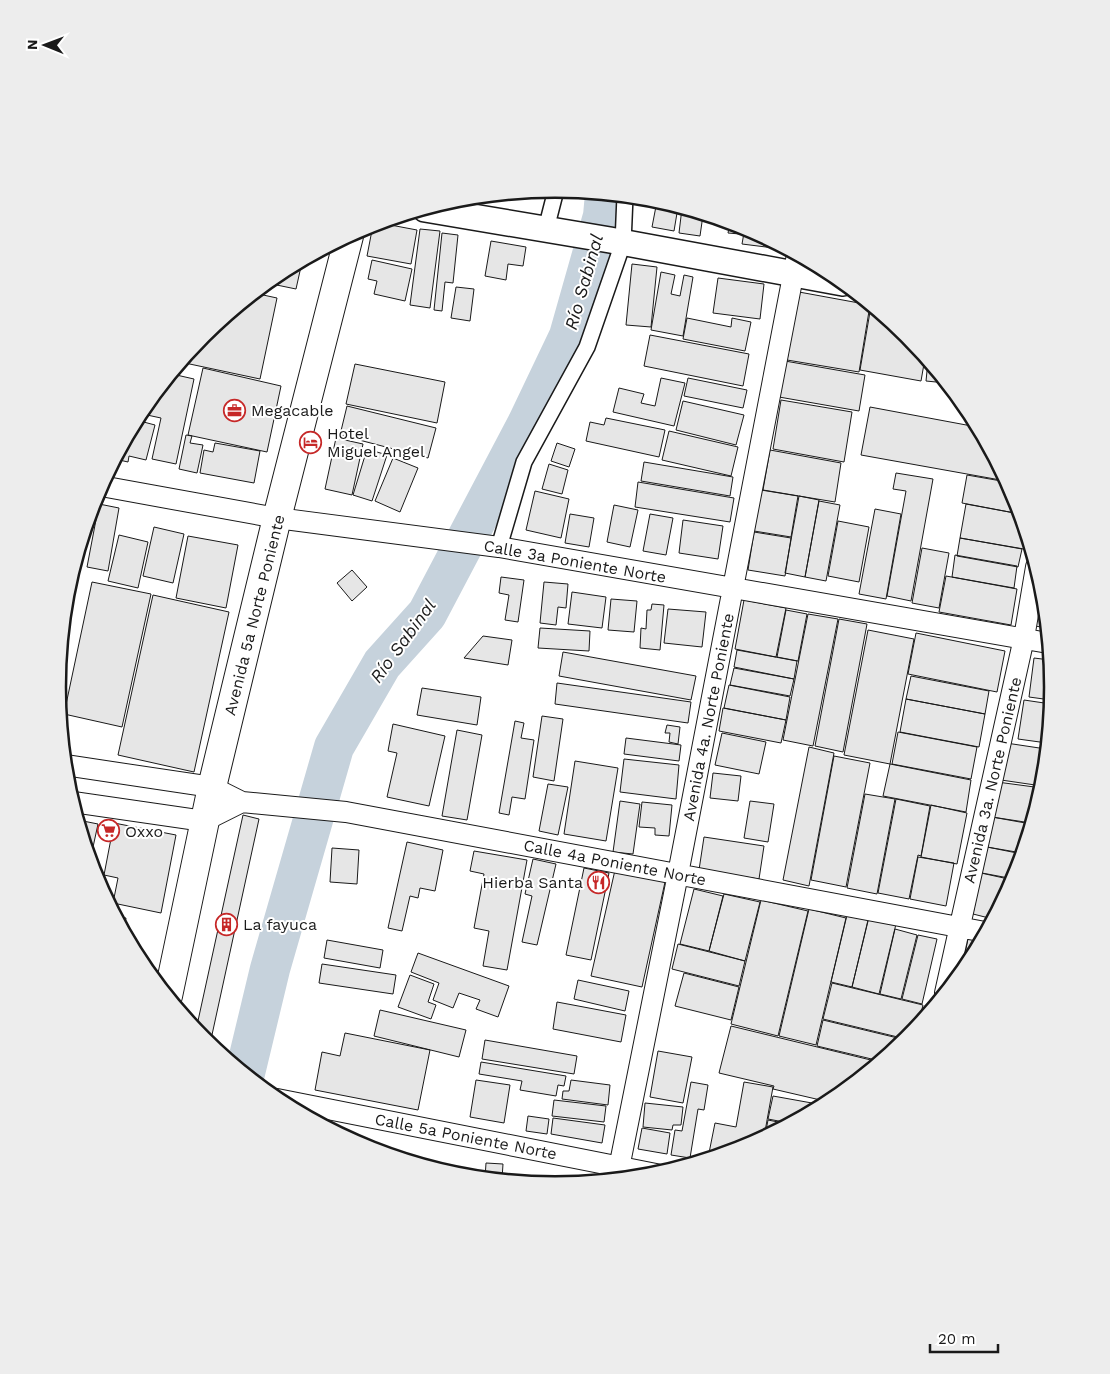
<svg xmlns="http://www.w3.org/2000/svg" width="1110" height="1374" font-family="'Work Sans',sans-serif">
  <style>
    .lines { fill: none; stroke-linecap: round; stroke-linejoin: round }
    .river { stroke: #c6d2dc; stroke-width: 40 }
    .building { fill: #e6e6e6; stroke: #1a1a1a }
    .pedestrian-casing { stroke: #1a1a1a; stroke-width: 18 }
    .minor-casing { stroke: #1a1a1a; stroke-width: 22 }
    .tertiary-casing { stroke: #1a1a1a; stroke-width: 28 }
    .secondary-casing { stroke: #1a1a1a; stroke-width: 30 }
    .pedestrian { stroke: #fff; stroke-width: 15 }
    .minor { stroke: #fff; stroke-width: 20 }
    .tertiary { stroke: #fff; stroke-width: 25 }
    .secondary { stroke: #fff; stroke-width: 28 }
    .labels { text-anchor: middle; stroke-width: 4; stroke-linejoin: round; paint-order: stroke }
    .poi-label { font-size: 16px; fill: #1a1a1a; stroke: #fff; text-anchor: start }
    .street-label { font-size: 16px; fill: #1a1a1a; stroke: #fff }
    .water-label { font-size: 18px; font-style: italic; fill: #1a1a1a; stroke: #fff }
    .rim { fill: none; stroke: #1a1a1a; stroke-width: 2.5 }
  </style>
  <rect width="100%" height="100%" fill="#fff"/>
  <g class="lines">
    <path class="river" d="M245,1073l25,-104 64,-222 48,-83 45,-50 100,-190 42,-88 34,-120 2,-22"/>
  </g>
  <path class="building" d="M503,195l-1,4 -15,-3z
    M657,201l21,6 -4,24 -22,-4z
    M682,208l21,7 -3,21 -21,-3z
    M380,223l37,7 -6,34 -44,-8 6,-31z
    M730,223l11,3 -1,8 -12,-1z
    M745,227l30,16 -1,5 -32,-4z
    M420,229l20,2 -10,77 -20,-3z
    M442,233l16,2 -5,48 -8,-1 -3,29 -8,-1z
    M491,241l35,6 -3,19 -15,-2 -2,16 -21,-4z
    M372,260l40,9 -7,32 -31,-7 3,-13 -9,-2z
    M300,262h2l-6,27 -29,-6 12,-10z
    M632,264l25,3 -6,60 -25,-2z
    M661,272l14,3 -4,19 9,2 4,-21 9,2 -10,59 -32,-6z
    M718,278l46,6 -4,35 -47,-6z
    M456,287l18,2 -4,32 -19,-3z
    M799,292l71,13 -11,67 -72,-12z
    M254,293l23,5 -17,81 -75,-16 2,-8 16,-20z
    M871,306l36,29 18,23 -4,23 -61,-11z
    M687,318l44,9 1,-9 19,4 -6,29 -62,-12z
    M650,335l99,19 -6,32 -99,-20z
    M785,361l80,14 -6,36 -80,-14z
    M928,361l18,22 -20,-2z
    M355,364l90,18 -8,41 -91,-19z
    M203,368l78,18 -14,66 -79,-17z
    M172,374l22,5 -18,85 -24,-5 9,-41 -14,-3 3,-15z
    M661,378l24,5 -11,43 -61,-14 6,-24 25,6 -3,9 14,3z
    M688,378l59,12 -4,18 -59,-12z
    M781,400l71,12 -8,50 -71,-13z
    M683,401l61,14 -8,30 -60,-15z
    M347,406l89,22 -8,30 -88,-23z
    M870,407l107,20 29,54 -145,-26z
    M606,418l59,12 -6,27 -73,-16 4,-19 14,3z
    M136,420l19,5 -9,35 -17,-4 -1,6 -13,-3z
    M669,431l69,16 -7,29 -69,-16z
    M186,435l6,1 -2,7 13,2 -6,28 -18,-4z
    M336,438l27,6 -11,51 -27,-6z
    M215,443l45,8 -6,32 -54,-10 4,-23 9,2z
    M557,443l18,6 -6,18 -18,-6z
    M367,449l20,6 -15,46 -19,-6z
    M770,450l71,13 -6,39 -72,-12z
    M393,458l25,10 -18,44 -25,-11z
    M644,462l89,15 -3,19 -89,-15z
    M549,464l19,6 -6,24 -20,-5z
    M896,473l37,6 -22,122 -24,-5 19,-105 -13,-2z
    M967,475l40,7 8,15 5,17 -58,-11z
    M638,482l96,16 -4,24 -95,-15z
    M761,490l37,6 -7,41 -37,-6z
    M535,491l34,8 -8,39 -35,-8z
    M799,496l20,4 -14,77 -20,-4z
    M819,501l21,4 -14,76 -21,-4z
    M99,504l20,4 -11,63 -21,-4z
    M966,504l54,10 7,22 -3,13 -64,-11z
    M614,505l24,5 -8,37 -23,-5z
    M875,509l26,5 -15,85 -27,-5z
    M570,514l24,4 -5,29 -24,-4z
    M650,514l23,4 -7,37 -23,-4z
    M683,520l40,6 -5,33 -39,-6z
    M838,521l31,6 -10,55 -31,-6z
    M154,527l30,7 -11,49 -30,-7z
    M754,532l37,6 -6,38 -37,-6z
    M119,535l29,7 -10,46 -30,-7z
    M188,536l50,9 -12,63 -50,-10z
    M960,538l62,11 -4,18 -61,-11z
    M922,548l27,5 -10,55 -27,-5z
    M955,555l62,11 -3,22 -62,-11z
    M352,570l15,17 -15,14 -15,-18z
    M946,576l71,13 -6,36 -72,-13z
    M501,577l23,3 -6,42 -13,-2 4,-25 -10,-2z
    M92,582l59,12 -29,133 -58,-13z
    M544,582l24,2 -2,24 -8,-1 -2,18 -16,-2z
    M1041,590l2,1 4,37 -12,-2z
    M572,592l34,5 -4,31 -34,-4z
    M153,595l76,17 -35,160 -76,-17z
    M611,599l26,2 -3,31 -26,-2z
    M744,600l42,8 -10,49 -41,-8z
    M652,604l12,1 -4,45 -20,-2 1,-20 5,1 1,-19h4z
    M668,609l38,3 -4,35 -38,-4z
    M786,610l21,4 -9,47 -21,-4z
    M808,614l30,5 -25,127 -30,-6z
    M839,619l28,5 -24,128 -28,-6z
    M540,628l50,3 -1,20 -51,-3z
    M868,630l46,9 -24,125 -46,-9z
    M916,633l89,18 -8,41 -89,-18z
    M483,636l29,4 -4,25 -44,-7z
    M737,650l60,11 -3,18 -60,-12z
    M563,652l133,24 -5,24 -132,-24z
    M1034,658l16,2 2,27 -1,13 -22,-3z
    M734,668l60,11 -4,17 -60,-11z
    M911,676l78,15 -4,23 -79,-15z
    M557,683l134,19 -3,21 -133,-19z
    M729,685l61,12 -4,23 -62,-12z
    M422,688l59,9 -4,28 -60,-10z
    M906,699l79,15 -6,33 -79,-15z
    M1024,700l27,4 -4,39 -29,-4z
    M723,708l63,12 -5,23 -62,-12z
    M542,716l21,3 -9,62 -21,-4z
    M515,721l9,2 -3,15 13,2 -9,59 -13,-2 -3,18 -10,-2z
    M393,724l52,12 -16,70 -42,-9 10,-44 -9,-2z
    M667,725l13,2 -2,17 -9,-2 1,-9h-5z
    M457,730l25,5 -15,85 -25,-4z
    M898,732l79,15 -6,32 -79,-15z
    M722,733l44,9 -7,32 -44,-9z
    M626,738l55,7 -2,16 -55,-7z
    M1006,743l40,6 -4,37 -41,-6z
    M809,747l25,6 -25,133 -26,-6z
    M834,756l36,7 -24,124 -35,-7z
    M624,759l55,6 -3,34 -56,-7z
    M575,761l43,7 -12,73 -42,-7z
    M890,764l81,16 -5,32 -83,-16z
    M713,773l28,3 -3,25 -28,-3z
    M997,782l45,6 -11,35 -39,-6z
    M548,784l20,3 -10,48 -19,-4z
    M865,794l30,5 -18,95 -30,-6z
    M896,799l34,7 -9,50 -3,-1 -9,44 -31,-6z
    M620,801l20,3 -7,50 -20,-2z
    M750,801l24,3 -6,38 -24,-4z
    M642,802l30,3 -3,31 -14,-1v-7l-16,-1z
    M931,805l36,8 -10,51 -36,-7z
    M243,815l16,4 -49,225 -14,-14z
    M992,817l39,7 -9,29 -35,-6z
    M78,820l20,4 -8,37z
    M114,823l62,12 -15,78 -48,-10 5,-25 -14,-3z
    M704,837l60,9 -5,33 -60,-9z
    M407,842l36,8 -8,41 -15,-3 -2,10 -8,-2 -8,35 -14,-3z
    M987,847l35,7 -8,25 -32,-6z
    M332,848l27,2 -2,34 -27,-2z
    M474,851l53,9 -20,110 -24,-4 6,-35 -15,-3 10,-54 -14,-3z
    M918,857l36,6 -8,43 -36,-7z
    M533,859l23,5 -19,81 -15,-3 10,-46 -7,-2z
    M584,868l25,5 -18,87 -25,-5z
    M615,870l50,12 -23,105 -51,-11z
    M981,873l32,7 -20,39 -20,-5z
    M694,889l29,7 -14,55 -29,-7z
    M724,894l36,8 -15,59 -36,-10z
    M761,900l47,11 -30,125 -47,-12z
    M809,909l37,9 -30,127 -37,-9z
    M847,915l21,5 -16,67 -21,-5z
    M117,917l9,1 -2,13z
    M869,917l27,7 -17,70 -27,-7z
    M895,929l22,6 -16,64 -21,-5z
    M918,935l19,4 -15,65 -20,-5z
    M968,939l13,2 -13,23 -7,9z
    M327,940l56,10 -3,18 -56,-10z
    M678,944l67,17 -6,25 -67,-17z
    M418,953l91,33 -11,31 -22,-8 4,-9 -21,-7 -6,15 -20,-8 6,-17 -28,-11z
    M322,964l74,11 -3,19 -74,-11z
    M684,973l55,14 -8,33 -56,-14z
    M410,975l24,9 -6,18 8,3 -5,14 -33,-12z
    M578,980l51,11 -4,20 -51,-12z
    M832,983l91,22 -5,20 -12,14 -83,-20z
    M557,1002l69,13 -5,27 -68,-13z
    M380,1010l86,20 -7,27 -85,-21z
    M823,1020l83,20 -26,21 -63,-15z
    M731,1026l148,36 -50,40 -56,-13 1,-3 -55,-13z
    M345,1033l85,17 -12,60 -103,-20 7,-38 18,4z
    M485,1040l92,16 -3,18 -92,-15z
    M658,1051l34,6 -9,46 -33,-6z
    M481,1062l85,14 -2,10 -6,-1 -2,11 -36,-6 2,-9 -43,-7z
    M476,1080l34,5 -6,38 -34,-6z
    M571,1080l39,5 -2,20 -46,-6 1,-8h6z
    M691,1082l17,3 -4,25 -6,-1 -8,49 -19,-3 4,-25 7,1z
    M744,1082l29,5 -9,50 -19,10 -37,11 7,-35 21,4z
    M773,1096l50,9 -34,18 -21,-4z
    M554,1100l52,6 -2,16 -52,-6z
    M645,1103l38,4 -2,18h-8l-1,5 -29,-3z
    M528,1116l21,3 -2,15 -21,-3z
    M553,1118l52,7 -3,18 -51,-9z
    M768,1120l20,4 -23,12z
    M642,1128l28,5 -3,21 -29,-5z
    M418,1163l66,13v1l-26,-2z
    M486,1163l17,1 -1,15 -17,-1z"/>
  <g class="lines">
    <defs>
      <path id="pedestrian" d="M546,229l10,-39
        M499,547l25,-85 63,-115 36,-104 2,-47"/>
      <path id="minor" d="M101,486l176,32 222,29 549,96
        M65,765l147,22 30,15 104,10 639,120
        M73,802l131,19 38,-19
        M945,993l79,-355 12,-71
        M277,1099l379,75
        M617,1178l61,-304 119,-619"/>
      <path id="tertiary" d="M425,209l185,31 233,43"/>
      <path id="secondary" d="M168,996l44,-209 65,-269 72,-282"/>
    </defs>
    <use href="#pedestrian" class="pedestrian-casing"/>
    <use href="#minor" class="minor-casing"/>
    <use href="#tertiary" class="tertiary-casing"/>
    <use href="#secondary" class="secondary-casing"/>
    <use href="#pedestrian" class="pedestrian"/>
    <use href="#minor" class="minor"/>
    <use href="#tertiary" class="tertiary"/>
    <use href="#secondary" class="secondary"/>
  </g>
  <defs>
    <symbol id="office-ring" viewBox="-11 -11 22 22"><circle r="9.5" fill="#fff" stroke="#c62828" stroke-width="1.5"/><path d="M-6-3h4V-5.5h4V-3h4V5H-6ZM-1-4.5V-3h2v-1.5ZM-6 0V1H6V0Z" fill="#c62828"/></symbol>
    <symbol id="hotel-ring" viewBox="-11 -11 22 22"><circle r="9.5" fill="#fff" stroke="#c62828" stroke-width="1.5"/><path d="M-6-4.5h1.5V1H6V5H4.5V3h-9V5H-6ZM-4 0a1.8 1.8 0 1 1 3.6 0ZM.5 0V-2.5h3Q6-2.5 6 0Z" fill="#c62828"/></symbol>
    <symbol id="supermarket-ring" viewBox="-11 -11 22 22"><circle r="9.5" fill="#fff" stroke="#c62828" stroke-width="1.5"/><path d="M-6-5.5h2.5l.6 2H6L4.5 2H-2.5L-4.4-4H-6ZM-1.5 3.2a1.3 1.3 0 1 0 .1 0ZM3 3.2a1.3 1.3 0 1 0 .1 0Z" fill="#c62828"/></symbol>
    <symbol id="restaurant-ring" viewBox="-11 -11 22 22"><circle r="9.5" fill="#fff" stroke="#c62828" stroke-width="1.5"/><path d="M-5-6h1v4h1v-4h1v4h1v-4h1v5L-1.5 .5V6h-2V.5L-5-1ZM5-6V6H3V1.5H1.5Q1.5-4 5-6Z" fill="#c62828"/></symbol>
    <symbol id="building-ring" viewBox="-11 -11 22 22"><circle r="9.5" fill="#fff" stroke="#c62828" stroke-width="1.5"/><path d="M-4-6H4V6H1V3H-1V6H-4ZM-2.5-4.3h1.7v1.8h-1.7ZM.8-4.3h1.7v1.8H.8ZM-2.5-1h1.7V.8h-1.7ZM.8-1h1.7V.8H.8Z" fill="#c62828"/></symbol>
  </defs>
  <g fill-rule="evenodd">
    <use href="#office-ring" x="222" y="398" width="25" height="25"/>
    <use href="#hotel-ring" x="298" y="430" width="25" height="25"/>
    <use href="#supermarket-ring" x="96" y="818" width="25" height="25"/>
    <use href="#restaurant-ring" x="586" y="870" width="25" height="25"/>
    <use href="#building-ring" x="214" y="912" width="25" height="25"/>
  </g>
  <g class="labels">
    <g class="poi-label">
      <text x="251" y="416">Megacable</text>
      <text x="327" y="439">Hotel<tspan x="327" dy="18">Miguel Angel</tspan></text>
      <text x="125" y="837">Oxxo</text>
      <text x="583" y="888" text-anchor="end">Hierba Santa</text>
      <text x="243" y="930">La fayuca</text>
    </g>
    <g class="street-label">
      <text transform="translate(575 561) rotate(10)" y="6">Calle 3a Poniente Norte</text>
      <text transform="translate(254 615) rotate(-76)" y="6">Avenida 5a Norte Poniente</text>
      <text transform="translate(708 717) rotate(-79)" y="6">Avenida 4a. Norte Poniente</text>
      <text transform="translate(992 780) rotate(-77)" y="6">Avenida 3a. Norte Poniente</text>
      <text transform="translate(615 862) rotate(11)" y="6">Calle 4a Poniente Norte</text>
      <text transform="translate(466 1136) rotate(11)" y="6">Calle 5a Poniente Norte</text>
    </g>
    <g class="water-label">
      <text transform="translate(584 282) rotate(-74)" y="6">Río Sabinal</text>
      <text transform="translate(403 641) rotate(-54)" y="6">Río Sabinal</text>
    </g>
  </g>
  <path d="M0 0H1110V1374H0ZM66 687a489 489 0 1 1 978 0a489 489 0 1 1-978 0Z" fill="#ededed" fill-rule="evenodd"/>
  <path class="rim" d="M66 687a489 489 0 1 1 978 0a489 489 0 1 1-978 0Z"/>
  <g transform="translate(45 45) rotate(271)" stroke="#ffffff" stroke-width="4" paint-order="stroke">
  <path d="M0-4L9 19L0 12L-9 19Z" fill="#1a1a1a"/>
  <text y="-8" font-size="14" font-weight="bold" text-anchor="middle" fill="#1a1a1a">N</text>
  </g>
  <path d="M930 1344v8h68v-8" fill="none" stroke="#1a1a1a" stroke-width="2.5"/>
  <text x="938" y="1344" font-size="15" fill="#1a1a1a" stroke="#ffffff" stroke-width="4" paint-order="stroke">20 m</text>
</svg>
